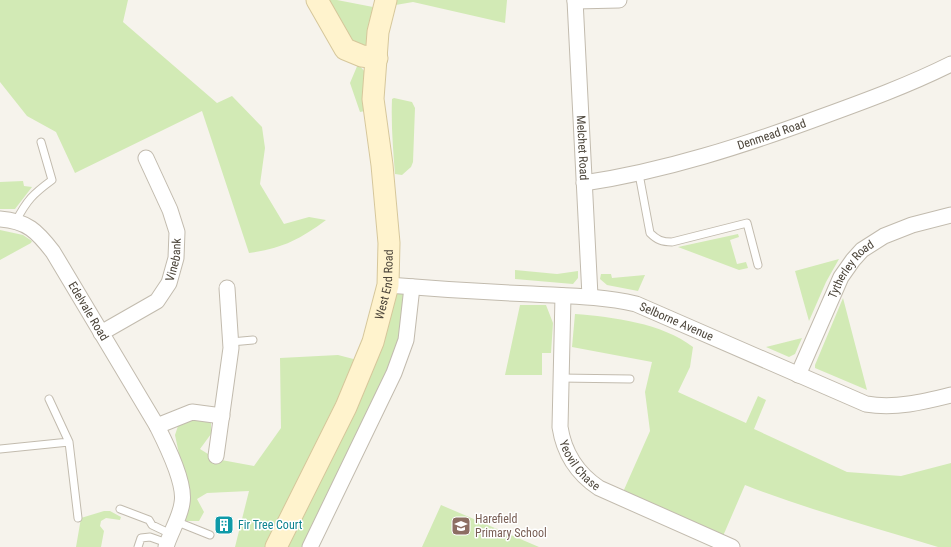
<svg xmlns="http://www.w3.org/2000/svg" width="951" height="547" font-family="'Roboto Condensed',sans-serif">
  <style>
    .green { fill: #d2eab5 }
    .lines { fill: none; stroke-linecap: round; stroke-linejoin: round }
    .lane-casing { stroke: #c2bbae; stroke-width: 9 }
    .street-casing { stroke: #c2bbae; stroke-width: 17 }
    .secondary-casing { stroke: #d6c79b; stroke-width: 23 }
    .lane { stroke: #fff; stroke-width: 7 }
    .street { stroke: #fff; stroke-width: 15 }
    .secondary { stroke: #fff3cd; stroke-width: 21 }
    .labels { text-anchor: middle; stroke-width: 3; stroke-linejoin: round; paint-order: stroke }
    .street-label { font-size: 12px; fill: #4b4439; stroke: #fff }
    .education-label { font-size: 12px; fill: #785e54; stroke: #fff; text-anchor: start }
    .culture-label { font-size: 12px; fill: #0d838f; stroke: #fff; text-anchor: start }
  </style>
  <rect width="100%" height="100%" fill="#f6f3ec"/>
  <path class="green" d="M0,0h128l-5,22 94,81 15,-7 30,31 3,21 -5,36 24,40 25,-7 17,3c-27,20 -43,28 -77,33l-47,-142 -127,62 -19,-41 -29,-16 -27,-34z
    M323,0h14l36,7 -2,10 12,-4 -18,35 -16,-2z
    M386,0h121l-2,23 -92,-21 -29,5z
    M358,64l8,9 -1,38 -5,1 -10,-29z
    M394,98l18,4 3,6 -2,54 -2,5 -9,8 -7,-1c-2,-25 -4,-50 -3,-75z
    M23,181l1,5 8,1 -17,22h-15v-27z
    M0,230l23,5 9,6 -1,2 -31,17z
    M738,234l1,3 -9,3 7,24 9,-2 2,6 -9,2 -61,-23z
    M839,259l-13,23 -17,39 -14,-50z
    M515,270l42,4 21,-3v7l-5,6 -58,-5z
    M601,274h10l1,4 33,-3 -7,16 -31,-6 -7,-6z
    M388,285l24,2 -6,53 -96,207h-75l14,-56 -42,2 -10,6 7,13 -5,9h-13l-5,-7 2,-41 -8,-38 4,-12 21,-6 11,3v14l-11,15 16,10 38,7 27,-38 -1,-70 58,-3 27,7z
    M843,298l24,92 -52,-22v-3z
    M520,305h26l7,18 -2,30h-9v22h-37z
    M575,314c38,3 87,9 118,33l-3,20 -12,25 68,31 12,-27 8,4 -12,29 93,43 54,4 50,-13v84h-13c-65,-20 -129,-37 -193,-62l-22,51 -100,-44 27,-61 -5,-39 7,-30 -80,-15z
    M802,338l-7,16 -6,3 -23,-10z
    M441,505l98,42h-117z
    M104,511h6l11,6 -1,3 -14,-2 -5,3 -1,5 4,5 -3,16h-25l5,-29z"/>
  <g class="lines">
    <defs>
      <path id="lane" d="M639,174l11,59c7,7 12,9 22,9l75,-19 11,42
        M16,221c11,-21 17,-27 36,-41l-11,-38
        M231,342l22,-2
        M560,378l70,1
        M49,399l20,43
        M0,449l69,-7 9,76
        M120,509l29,11 3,5 19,9
        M175,521l35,14
        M138,547l3,-9 9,-1 17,6"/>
      <g id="street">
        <path id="s1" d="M575,0l15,296"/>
        <path d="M575,1l44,-1"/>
        <path id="s2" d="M584,183c81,-12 161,-38 237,-66 44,-16 88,-32 130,-53"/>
        <path id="s3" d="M0,219c27,2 37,12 53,33l104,174c9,18 29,57 25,77 -2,15 -12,30 -16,44"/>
        <path id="s4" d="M388,285c48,4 96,7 144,9 35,2 69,2 104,10l230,100c29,5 57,-2 85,-9"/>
        <path id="s5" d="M563,296l-3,131c4,26 18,47 39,61l133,59"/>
        <path id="s6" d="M101,333l56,-32 12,-18 7,-25 1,-26 -7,-22 -24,-52"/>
        <path id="s7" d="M798,375l43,-98 12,-17 9,-10 22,-14 28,-11 39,-10"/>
        <path d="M157,426l35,-14 30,4"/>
        <path d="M216,456l15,-108 -4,-60"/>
        <path d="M310,547l84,-174 12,-33 6,-53"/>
      </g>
      <g id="secondary">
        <path d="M317,0l28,49 17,7 15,2"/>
        <path id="s8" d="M276,547l70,-140 27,-65 15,-57 1,-42 -7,-78 -9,-66 5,-67 8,-32"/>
      </g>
    </defs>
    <use href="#lane" class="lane-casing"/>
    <use href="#street" class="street-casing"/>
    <use href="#secondary" class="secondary-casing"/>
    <use href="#lane" class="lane"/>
    <use href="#street" class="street"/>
    <use href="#secondary" class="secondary"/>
  </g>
  <defs>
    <symbol id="building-square" viewBox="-11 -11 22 22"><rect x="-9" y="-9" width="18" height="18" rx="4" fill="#0f9aa8" stroke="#fff"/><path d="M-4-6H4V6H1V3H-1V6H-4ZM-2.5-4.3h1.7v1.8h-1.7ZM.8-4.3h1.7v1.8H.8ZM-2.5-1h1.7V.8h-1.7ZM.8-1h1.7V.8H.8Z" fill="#fff"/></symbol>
    <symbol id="school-square" viewBox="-11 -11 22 22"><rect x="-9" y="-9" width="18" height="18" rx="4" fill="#8d6e63" stroke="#fff"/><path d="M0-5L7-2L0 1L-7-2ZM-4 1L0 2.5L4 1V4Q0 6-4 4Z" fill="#fff"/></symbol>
  </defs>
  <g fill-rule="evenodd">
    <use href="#building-square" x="213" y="514" width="22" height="22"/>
    <use href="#school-square" x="450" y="515" width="22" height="22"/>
  </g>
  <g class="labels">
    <g class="street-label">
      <text dy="4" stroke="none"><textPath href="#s2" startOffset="194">Denmead Road</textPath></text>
      <text dy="4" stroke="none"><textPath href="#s1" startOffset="148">Melchet Road</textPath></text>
      <text dy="4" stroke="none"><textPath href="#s6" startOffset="110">Vinebank</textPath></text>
      <text dy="4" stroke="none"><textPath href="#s7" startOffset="119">Tytherley Road</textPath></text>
      <text dy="4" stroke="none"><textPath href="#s8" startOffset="286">West End Road</textPath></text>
      <text dy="4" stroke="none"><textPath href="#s3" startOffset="134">Edelvale Road</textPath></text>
      <text dy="4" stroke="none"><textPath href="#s4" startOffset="293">Selborne Avenue</textPath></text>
      <text dy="4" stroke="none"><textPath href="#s5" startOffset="175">Yeovil Chase</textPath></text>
    </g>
    <g class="education-label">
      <text x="475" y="523">Harefield<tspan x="475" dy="14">Primary School</tspan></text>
    </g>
    <g class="culture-label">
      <text x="238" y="529">Fir Tree Court</text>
    </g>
  </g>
</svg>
